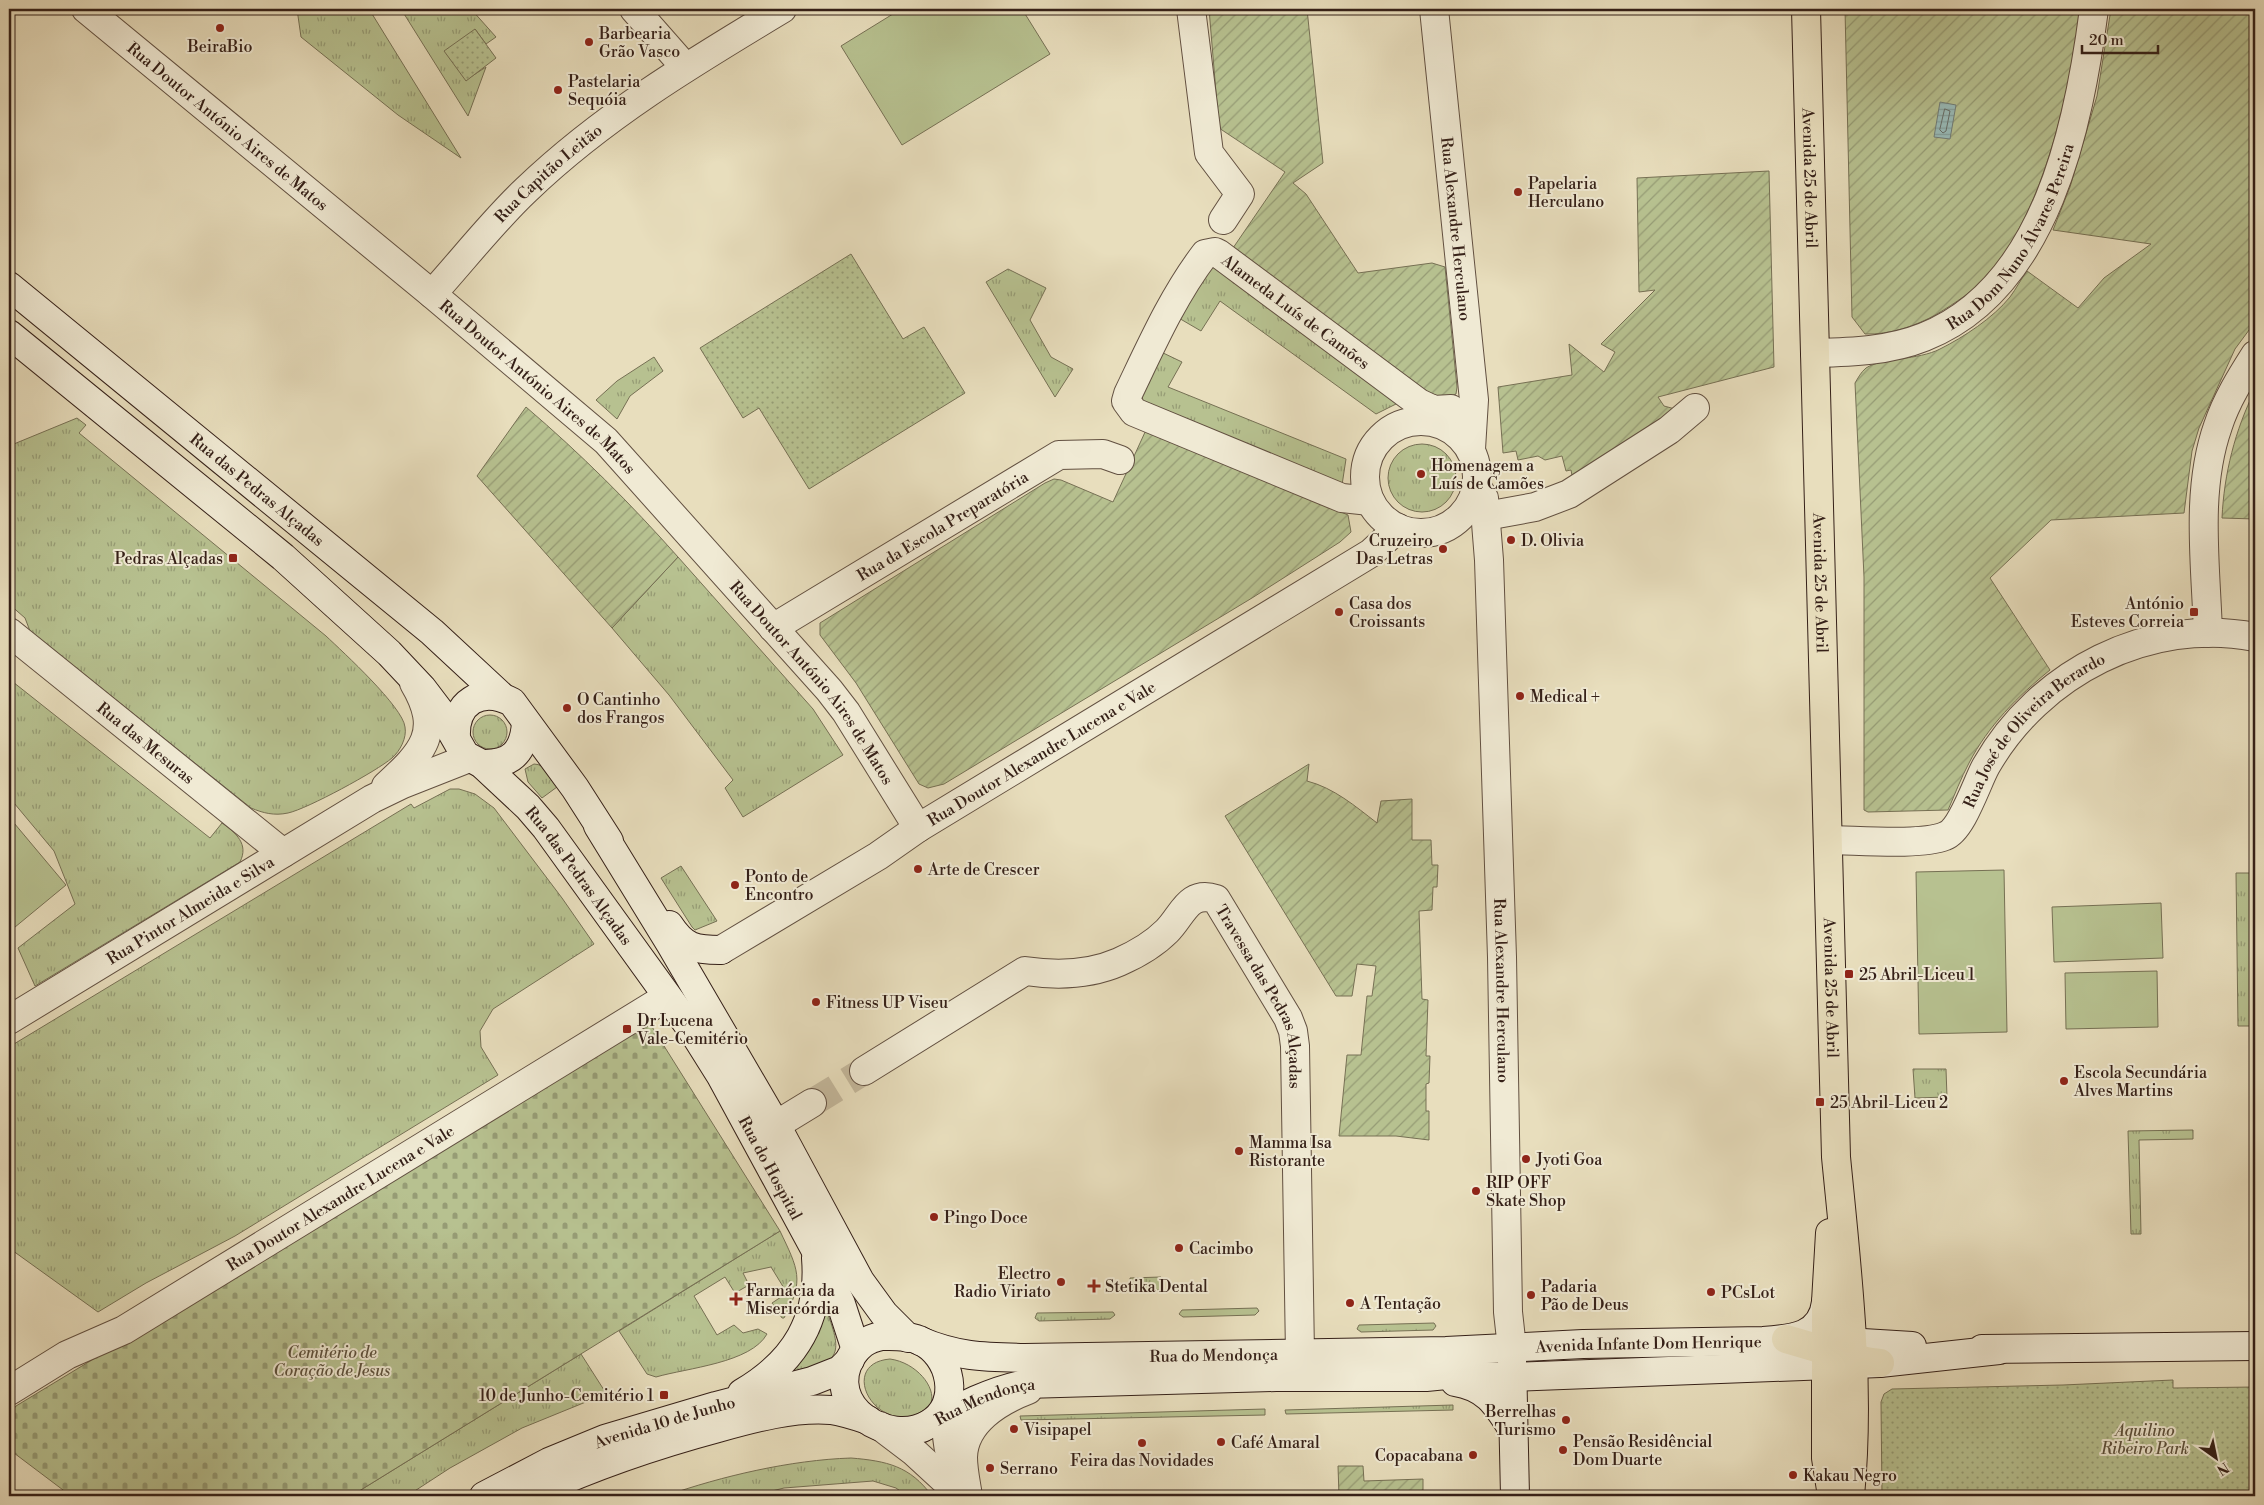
<svg xmlns="http://www.w3.org/2000/svg" width="2264" height="1505" font-family="'Libre Bodoni',serif">
  <style>
    .grass { fill: url(#grass-tufts); stroke: #767054 }
    .cemetery { fill: url(#cemetery-stones); stroke: #767054 }
    .park { fill: url(#park-dots); stroke: #767054 }
    .garden { fill: url(#garden-furrows); stroke: #767054 }
    .pitch { fill: #b7c190; stroke: #767054 }
    .water { fill: url(#water-rules); stroke: #717d78 }
    .lines { fill: none; stroke-linecap: round; stroke-linejoin: round }
    .shore { stroke: #676e68; stroke-width: 1 }
    .minor-tunnel { stroke: #c4b89c; stroke-width: 28; stroke-dasharray: 28 14; stroke-linecap: butt }
    .minor-casing { stroke: #625041; stroke-width: 30 }
    .tertiary-casing { stroke: #625041; stroke-width: 30 }
    .secondary-casing { stroke: #352018; stroke-width: 30 }
    .primary-casing { stroke: #352018; stroke-width: 30 }
    .minor { stroke: #f0ead4; stroke-width: 28 }
    .tertiary { stroke: #f0ead4; stroke-width: 28 }
    .secondary { stroke: #f0ead4; stroke-width: 28 }
    .primary { stroke: #e8debd; stroke-width: 28 }
    .poi-dot { fill: #8f2418; stroke: #f0ead4; stroke-width: 2 }
    .labels { text-anchor: middle; stroke-width: 4; stroke-linejoin: round; paint-order: stroke }
    .poi-label { font-size: 16px; fill: #352018; stroke: #f0ead4; text-anchor: start }
    .street-label { font-size: 16px; fill: #352018; stroke: #f0ead4 }
    .park-label { font-size: 16px; font-style: italic; fill: #5c503c; stroke: #f0ead4 }
  </style>
  <defs>
    <pattern id="grass-tufts" width="24" height="20" patternUnits="userSpaceOnUse" patternTransform="scale(1.25)"><rect width="24" height="20" fill="#b7c190"/><path d="M3 7l-1-3M5 7V3M7 7l1-3M15 17l-1-3M17 17v-4M19 17l1-3" fill="none" stroke="#969c75"/></pattern>
    <pattern id="cemetery-stones" width="16" height="16" patternUnits="userSpaceOnUse" patternTransform="scale(1.25)"><rect width="16" height="16" fill="#b7c190"/><path d="M2 7V4a2 2 0 0 1 4 0v3zM10 15v-3a2 2 0 0 1 4 0v3z" fill="#969c75"/></pattern>
    <pattern id="park-dots" width="8" height="8" patternUnits="userSpaceOnUse" patternTransform="scale(1.25)"><rect width="8" height="8" fill="#b7c190"/><path d="M2 2h.1M6 6h.1" fill="none" stroke="#969c75" stroke-width="1.8" stroke-linecap="round"/></pattern>
    <pattern id="garden-furrows" width="10" height="10" patternUnits="userSpaceOnUse" patternTransform="scale(1.25)"><rect width="10" height="10" fill="#b7c190"/><path d="M-1 1l2-2M0 10L10 0M9 11l2-2" fill="none" stroke="#969c75"/></pattern>
    <pattern id="water-rules" width="6" height="5" patternUnits="userSpaceOnUse" patternTransform="scale(1.25)"><rect width="6" height="5" fill="#99bbb8"/><path d="M0 2.5h6" fill="none" stroke="#84a09d"/></pattern>
  </defs>
  <rect width="100%" height="100%" fill="#e8debd"/>
  <filter id="stains"><feTurbulence type="fractalNoise" baseFrequency=".004" numOctaves="4"/><feColorMatrix values="0 0 0 0 .2 0 0 0 0 .09 0 0 0 0 .02 0 0 0 .5 -.17"/></filter>
  <radialGradient id="worn" r=".72"><stop offset=".6" stop-color="#630" stop-opacity="0"/><stop offset="1" stop-color="#630" stop-opacity=".3"/></radialGradient>
  <path class="grass" d="M297,9h72l92,149 -63,-43 -97,-78z
    M401,9h70l25,28 -10,7 -11,-15 -9,51 20,-13 -18,49z
    M1217,264l185,137 -26,13 -156,-113 -19,30 -24,-14 24,-43z
    M1008,269l38,19 -16,32 21,37 22,12 -18,28 -69,-115z
    M1159,351l23,11 -14,25 178,72 -4,26 -199,-82 -1,-10z
    M654,357l9,14 -33,25 -13,23 -21,-19 21,-19z
    M77,418l9,7 -7,8 247,203c17,16 77,71 79,91 2,11 -5,24 -13,31 -15,13 -85,51 -104,55 -14,3 -25,0 -37,-5l-221,-177 -5,-13 -16,-14v-158z
    M1388 478a34 34 0 1 1 68 0a34 34 0 1 1-68 0Z
    M678,557l135,152 30,46 -100,62 -18,-29 8,-8 -64,-85 -57,-67z
    M13,682l197,156 12,-15c14,10 27,21 18,39l-205,124 -17,-38 57,-44 -21,-53 -45,-54v-109z
    M473 732a17 17 0 1 1 34 0a17 17 0 1 1-34 0Z
    M534,764c12,0 17,14 23,23l-15,11 -14,-16 -3,-13z
    M450,789h9l16,5 19,14 68,90 32,46 -101,65 -13,22 1,16 17,28 -263,161 -89,47 -48,29 -89,-64v-201l402,-243 3,4z
    M681,866l36,55 -22,9 -3,-3 -31,-49z
    M2236,873h19v153h-17z
    M1913,1069h33l1,28 -32,1z
    M2193,1130v9l-54,1 2,94h-10l-3,-103z
    M780,1231c18,38 25,49 4,87h-2l-10,-15 15,-10 -16,-26 -28,6 6,12 -14,8 -10,-16 -31,19 23,39 17,-10 9,8 15,-4 9,5c-16,29 -80,34 -111,43l-9,-3 -28,-43z
    M1161,1277l1,13h-32v-12z
    M825,1307c18,46 18,57 -35,65 19,-19 31,-38 35,-65z
    M1257,1308l2,3 -4,4 -72,2 -4,-3 3,-4z
    M1113,1312l2,3 -5,4 -71,2 -4,-3 2,-5z
    M1434,1323l2,3 -3,4 -72,2 -4,-3 2,-4z
    M581,1354l23,36 -1,5 -81,33 -72,40 -43,28h-56z
    M890,1359c37,5 62,52 20,58 -42,6 -68,-54 -20,-58z
    M1453,1405v5l-167,4 -1,-4z
    M1265,1409v6l-244,5 -1,-4z
    M851,1458c36,3 59,8 81,38h-25l-11,-8 -23,-7 -89,7 -20,5 -29,-2 -30,5h-40c57,-20 126,-36 186,-38z"/>
  <path class="cemetery" d="M649,1022l131,209 -429,265h-280l-61,-46 -1,-35 7,-9z"/>
  <path class="park" d="M475,29l21,29 -30,23 -22,-30z
    M851,254l52,85 21,-12 41,66 -156,96 -50,-81 -16,10 -43,-70z
    M2173,1380v8l82,-1v109h-373l-1,-94 3,-8 8,-5 171,-4z"/>
  <path class="garden" d="M1209,9h98l16,154 -30,20 13,11 52,79 74,-10 13,4 12,120 -1,7 -13,6 -18,-9 -192,-143 52,-76 -66,-44z
    M1845,9h236c-12,84 -36,200 -93,266 -14,16 -33,28 -51,39 -21,12 -48,21 -72,20l-13,-17z
    M2111,9h144v313l-20,27 -36,79 -7,23 -8,62 -133,7 -61,58 60,92c-32,26 -62,56 -81,93 -8,15 -14,31 -21,47l-80,2 -4,-2v-233l-9,-194c3,-5 6,-11 11,-15 15,-10 53,-8 74,-19 24,-12 53,-31 70,-52 6,-8 11,-18 17,-26l51,37 26,-30 47,-34 -98,-14 17,-43 27,-91z
    M1769,171l5,196 -116,30 6,9 11,3v4l-102,68 -2,-11 -5,1 -4,-15 -17,4 -7,-4 -20,4 -2,-9 -13,2 -5,-66 74,-12 -3,-31 35,28 11,-20 -14,-8 54,-54 -16,2 -2,-114z
    M2255,390v129l-33,-1c2,-44 13,-88 33,-128z
    M526,407c55,47 104,96 152,150l-66,71 -135,-152z
    M1146,430l202,85 3,17 -11,10 -88,56 -308,186 -16,4 -9,-4 -63,-101 -36,-48v-12l225,-140 9,-4 7,1 52,22z
    M1309,764l-2,17c27,7 48,25 70,42l4,-22 31,-2v41h19l1,25h6l-1,22h-4l-1,23 -13,1 3,88 6,1 -2,56h4l-1,27 -3,1v27h3v29l-33,-4h-57l8,-81h14l6,-59h5l4,-30 -19,-2 -5,32h-16l-111,-180z
    M1338,1466h25l1,15 59,-2v17h-84z"/>
  <path class="pitch" d="M901,9h121l28,45 -148,91 -61,-99z
    M9,817l57,68 -57,47z
    M2004,870l3,162 -88,2 -3,-162z
    M2161,903l2,55 -109,4 -2,-55z
    M2157,971l1,56 -92,2 -1,-56z"/>
  <path class="water" d="M1940,102l16,3 -6,34 -16,-2z"/>
  <g class="lines">
    <path class="shore" d="M1945,109l5,2 -4,20 -3,2 -3,-3z"/>
    <path class="minor-tunnel" d="M812,1103l52,-32"/>
    <defs>
      <g id="minor">
        <path id="s1" d="M86,9l346,285 174,147 223,249 17,22 72,116"/>
        <path d="M634,9l51,58"/>
        <path d="M1191,9l18,144 31,41 -17,26"/>
        <path id="s2" d="M432,294c30,-33 62,-74 94,-104 76,-73 166,-127 256,-181"/>
        <path id="s3" d="M1815,353c37,-1 74,-2 109,-16 123,-49 155,-212 170,-328"/>
        <circle cx="1421" cy="477" r="56"/>
        <path id="s4" d="M1370,501l-28,-3 -208,-86 -8,-11 2,-7c23,-48 45,-98 77,-140l10,-2 4,2 200,149 15,7 17,-1"/>
        <path d="M1486,516l49,-9 34,-13 100,-64 26,-22"/>
        <path id="s5" d="M773,628l286,-173 44,-1 17,6"/>
        <path id="s6" d="M9,632l274,221"/>
        <path d="M2208,633c-2,-67 -13,-142 10,-207 8,-25 23,-49 37,-71"/>
        <path id="s7" d="M1828,840c28,0 93,6 117,-4 17,-6 32,-54 41,-70 53,-93 163,-150 269,-129"/>
        <path id="s8" d="M721,950l157,-94 40,-28 453,-275 27,-25"/>
        <path id="s9" d="M864,1071l161,-100c33,5 64,4 94,-9 16,-7 35,-18 48,-31 16,-16 21,-41 49,-32l72,119 5,13 2,15 5,308"/>
        <path d="M776,1125l36,-22"/>
        <path id="s10" d="M9,1391l58,-36 57,-25 543,-333"/>
        <path d="M948,1400c-4,25 -1,50 8,75"/>
        <path d="M880,1426l33,25 49,45"/>
        <path d="M968,1496c-2,-13 -5,-26 -5,-39 1,-35 36,-56 65,-67"/>
      </g>
      <g id="tertiary">
        <path id="s11" d="M1434,9l40,391 -3,49"/>
        <path id="s12" d="M1477,487l7,11 5,62 13,397 6,355 4,36"/>
        <path d="M386,786c37,-34 57,-54 28,-103"/>
        <path id="s13" d="M9,1020l363,-221 31,-15 66,-26"/>
      </g>
      <g id="secondary">
        <path id="s14" d="M9,286l423,346 70,65"/>
        <path id="s15" d="M9,334l274,223 106,96 33,35 19,25 24,42 17,9 46,43 18,21 148,205 27,43 95,175 25,53 15,46"/>
        <path d="M456,738c-2,-36 25,-52 56,-36l63,86 34,53"/>
        <path d="M482,764c29,1 42,-12 44,-41"/>
        <path d="M598,826l73,119 105,180 84,156 24,33 24,24"/>
        <path d="M669,925c15,23 26,25 52,25"/>
        <path d="M881,1336c12,0 26,-1 38,4 33,15 43,64 10,84 -41,24 -106,-18 -78,-67 7,-12 16,-18 30,-21z"/>
        <path id="s16" d="M920,1341c38,16 64,16 105,17l421,-7 137,-7 180,-3c29,-2 59,-4 63,-39"/>
        <path d="M1830,1341l82,5"/>
        <path d="M1982,1349l273,-3"/>
        <path d="M1512,1360l3,136"/>
        <path d="M1455,1382c32,5 42,23 58,48"/>
        <path d="M742,1393c53,-31 79,-74 74,-135"/>
        <path id="s17" d="M922,1428c35,-19 64,-36 103,-44l251,-7h150l20,-2 66,2 368,-14 119,-13"/>
        <path id="s18" d="M484,1496l65,-34 56,-23 111,-33 96,-25 28,-11 10,-10"/>
        <path d="M528,1496c62,-29 123,-50 190,-68 36,-10 76,-21 113,-18 13,2 25,6 37,10"/>
      </g>
      <g id="primary">
        <path id="s19" d="M1806,9l30,1148c11,113 25,226 14,339"/>
        <path d="M1830,1233l-4,69v156l6,38"/>
        <path d="M1786,1339l34,10 19,14"/>
        <path d="M1840,1346c11,13 23,15 40,17"/>
      </g>
    </defs>
    <use href="#minor" class="minor-casing"/>
    <use href="#tertiary" class="tertiary-casing"/>
    <use href="#secondary" class="secondary-casing"/>
    <use href="#primary" class="primary-casing"/>
    <use href="#minor" class="minor"/>
    <use href="#tertiary" class="tertiary"/>
    <use href="#secondary" class="secondary"/>
    <use href="#primary" class="primary"/>
  </g>
  <g class="poi-dot">
    <circle cx="220" cy="28" r="5"/>
    <circle cx="589" cy="42" r="5"/>
    <circle cx="558" cy="90" r="5"/>
    <circle cx="1518" cy="192" r="5"/>
    <circle cx="1421" cy="474" r="5"/>
    <circle cx="1511" cy="540" r="5"/>
    <circle cx="1443" cy="549" r="5"/>
    <rect x="228" y="553" width="10" height="10" rx="2.5"/>
    <circle cx="1339" cy="612" r="5"/>
    <rect x="2189" y="607" width="10" height="10" rx="2.5"/>
    <circle cx="1520" cy="696" r="5"/>
    <circle cx="567" cy="708" r="5"/>
    <circle cx="918" cy="869" r="5"/>
    <circle cx="735" cy="885" r="5"/>
    <rect x="1844" y="969" width="10" height="10" rx="2.5"/>
    <circle cx="816" cy="1002" r="5"/>
    <rect x="622" y="1024" width="10" height="10" rx="2.5"/>
    <circle cx="2064" cy="1081" r="5"/>
    <rect x="1815" y="1097" width="10" height="10" rx="2.5"/>
    <circle cx="1239" cy="1151" r="5"/>
    <circle cx="1526" cy="1159" r="5"/>
    <circle cx="1476" cy="1191" r="5"/>
    <circle cx="934" cy="1217" r="5"/>
    <circle cx="1179" cy="1248" r="5"/>
    <circle cx="1061" cy="1282" r="5"/>
    <path d="M1091.5 1278.5h5v5h5v5h-5v5h-5v-5h-5v-5h5z"/>
    <circle cx="1711" cy="1292" r="5"/>
    <circle cx="1531" cy="1295" r="5"/>
    <path d="M733.5 1291.5h5v5h5v5h-5v5h-5v-5h-5v-5h5z"/>
    <circle cx="1350" cy="1303" r="5"/>
    <rect x="659" y="1390" width="10" height="10" rx="2.5"/>
    <circle cx="1566" cy="1420" r="5"/>
    <circle cx="1014" cy="1429" r="5"/>
    <circle cx="1221" cy="1442" r="5"/>
    <circle cx="1142" cy="1443" r="5"/>
    <circle cx="1563" cy="1450" r="5"/>
    <circle cx="1473" cy="1455" r="5"/>
    <circle cx="990" cy="1468" r="5"/>
    <circle cx="1793" cy="1475" r="5"/>
  </g>
  <g class="labels">
    <g class="poi-label">
      <text x="599" y="39">Barbearia<tspan x="599" dy="18">Grão Vasco</tspan></text>
      <text x="220" y="52" text-anchor="middle">BeiraBio</text>
      <text x="568" y="87">Pastelaria<tspan x="568" dy="18">Sequóia</tspan></text>
      <text x="1528" y="189">Papelaria<tspan x="1528" dy="18">Herculano</tspan></text>
      <text x="1431" y="471">Homenagem a<tspan x="1431" dy="18">Luís de Camões</tspan></text>
      <text x="1433" y="546" text-anchor="end">Cruzeiro<tspan x="1433" dy="18">Das Letras</tspan></text>
      <text x="1521" y="546">D. Olivia</text>
      <text x="223" y="564" text-anchor="end">Pedras Alçadas</text>
      <text x="1349" y="609">Casa dos<tspan x="1349" dy="18">Croissants</tspan></text>
      <text x="2184" y="609" text-anchor="end">António<tspan x="2184" dy="18">Esteves Correia</tspan></text>
      <text x="1530" y="702">Medical +</text>
      <text x="577" y="705">O Cantinho<tspan x="577" dy="18">dos Frangos</tspan></text>
      <text x="928" y="875">Arte de Crescer</text>
      <text x="745" y="882">Ponto de<tspan x="745" dy="18">Encontro</tspan></text>
      <text x="1859" y="980">25 Abril-Liceu 1</text>
      <text x="826" y="1008">Fitness UP Viseu</text>
      <text x="637" y="1026">Dr Lucena<tspan x="637" dy="18">Vale-Cemitério</tspan></text>
      <text x="2074" y="1078">Escola Secundária<tspan x="2074" dy="18">Alves Martins</tspan></text>
      <text x="1830" y="1108">25 Abril-Liceu 2</text>
      <text x="1249" y="1148">Mamma Isa<tspan x="1249" dy="18">Ristorante</tspan></text>
      <text x="1536" y="1165">Jyoti Goa</text>
      <text x="1486" y="1188">RIP OFF<tspan x="1486" dy="18">Skate Shop</tspan></text>
      <text x="944" y="1223">Pingo Doce</text>
      <text x="1189" y="1254">Cacimbo</text>
      <text x="1051" y="1279" text-anchor="end">Electro<tspan x="1051" dy="18">Radio Viriato</tspan></text>
      <text x="1105" y="1292">Stetika Dental</text>
      <text x="1541" y="1292">Padaria<tspan x="1541" dy="18">Pão de Deus</tspan></text>
      <text x="746" y="1296">Farmácia da<tspan x="746" dy="18">Misericórdia</tspan></text>
      <text x="1721" y="1298">PCsLot</text>
      <text x="1360" y="1309">A Tentação</text>
      <text x="654" y="1401" text-anchor="end">10 de Junho-Cemitério 1</text>
      <text x="1556" y="1417" text-anchor="end">Berrelhas<tspan x="1556" dy="18">Turismo</tspan></text>
      <text x="1024" y="1435">Visipapel</text>
      <text x="1573" y="1447">Pensão Residêncial<tspan x="1573" dy="18">Dom Duarte</tspan></text>
      <text x="1231" y="1448">Café Amaral</text>
      <text x="1463" y="1461" text-anchor="end">Copacabana</text>
      <text x="1142" y="1466" text-anchor="middle">Feira das Novidades</text>
      <text x="1000" y="1474">Serrano</text>
      <text x="1803" y="1481">Kakau Negro</text>
    </g>
    <g class="street-label">
      <text dy="6" stroke="none"><textPath href="#s1" startOffset="184">Rua Doutor António Aires de Matos</textPath></text>
      <text dy="6" stroke="none"><textPath href="#s2" startOffset="168">Rua Capitão Leitão</textPath></text>
      <text dy="6" stroke="none"><textPath href="#s19" startOffset="169">Avenida 25 de Abril</textPath></text>
      <text dy="6" stroke="none"><textPath href="#s11" startOffset="221">Rua Alexandre Herculano</textPath></text>
      <text dy="6" stroke="none"><textPath href="#s3" startOffset="249">Rua Dom Nuno Álvares Pereira</textPath></text>
      <text dy="6" stroke="none"><textPath href="#s4" startOffset="545">Alameda Luís de Camões</textPath></text>
      <text dy="6" stroke="none"><textPath href="#s1" startOffset="589">Rua Doutor António Aires de Matos</textPath></text>
      <text dy="6" stroke="none"><textPath href="#s14" startOffset="321">Rua das Pedras Alçadas</textPath></text>
      <text dy="6" stroke="none"><textPath href="#s5" startOffset="198">Rua da Escola Preparatória</textPath></text>
      <text dy="6" stroke="none"><textPath href="#s19" startOffset="574">Avenida 25 de Abril</textPath></text>
      <text dy="6" stroke="none"><textPath href="#s1" startOffset="994">Rua Doutor António Aires de Matos</textPath></text>
      <text dy="6" stroke="none"><textPath href="#s7" startOffset="259">Rua José de Oliveira Berardo</textPath></text>
      <text dy="6" stroke="none"><textPath href="#s6" startOffset="176">Rua das Mesuras</textPath></text>
      <text dy="6" stroke="none"><textPath href="#s8" startOffset="376">Rua Doutor Alexandre Lucena e Vale</textPath></text>
      <text dy="6" stroke="none"><textPath href="#s15" startOffset="792">Rua das Pedras Alçadas</textPath></text>
      <text dy="6" stroke="none"><textPath href="#s13" startOffset="212">Rua Pintor Almeida e Silva</textPath></text>
      <text dy="6" stroke="none"><textPath href="#s19" startOffset="979">Avenida 25 de Abril</textPath></text>
      <text dy="6" stroke="none"><textPath href="#s12" startOffset="506">Rua Alexandre Herculano</textPath></text>
      <text dy="6" stroke="none"><textPath href="#s9" startOffset="516">Travessa das Pedras Alçadas</textPath></text>
      <text dy="6" stroke="none"><textPath href="#s15" startOffset="1142">Rua do Hospital</textPath></text>
      <text dy="6" stroke="none"><textPath href="#s10" startOffset="384">Rua Doutor Alexandre Lucena e Vale</textPath></text>
      <text dy="6" stroke="none"><textPath href="#s16" startOffset="731">Avenida Infante Dom Henrique</textPath></text>
      <text dy="6" stroke="none"><textPath href="#s16" startOffset="296">Rua do Mendonça</textPath></text>
      <text dy="6" stroke="none"><textPath href="#s17" startOffset="69">Rua Mendonça</textPath></text>
      <text dy="6" stroke="none"><textPath href="#s18" startOffset="196">Avenida 10 de Junho</textPath></text>
    </g>
    <g class="park-label">
      <text x="332" y="1358">Cemitério de<tspan x="332" dy="18">Coração de Jesus</tspan></text>
      <text x="2145" y="1436">Aquilino<tspan x="2145" dy="18">Ribeiro Park</tspan></text>
    </g>
  </g>
  <rect width="2264" height="1505" fill="none" stroke="#e8debd" stroke-width="30"/>
  <rect x="10" y="10" width="2244" height="1485" fill="none" stroke="#352018" stroke-width="2.5"/>
  <rect x="15" y="15" width="2234" height="1475" fill="none" stroke="#352018"/>
  <g transform="translate(2216 1458) rotate(147)" stroke="#f0ead4" stroke-width="4" paint-order="stroke">
  <path d="M0-4L9 19L0 12L-9 19Z" fill="#352018"/>
  <text y="-8" font-size="14" font-weight="bold" text-anchor="middle" fill="#352018">N</text>
  </g>
  <path d="M2082 45v8h76v-8" fill="none" stroke="#352018" stroke-width="2.5"/>
  <text x="2089" y="45" font-size="15" fill="#352018" stroke="#f0ead4" stroke-width="4" paint-order="stroke">20 m</text>
  <rect width="100%" height="100%" filter="url(#stains)"/>
  <rect width="100%" height="100%" fill="url(#worn)"/>
</svg>
